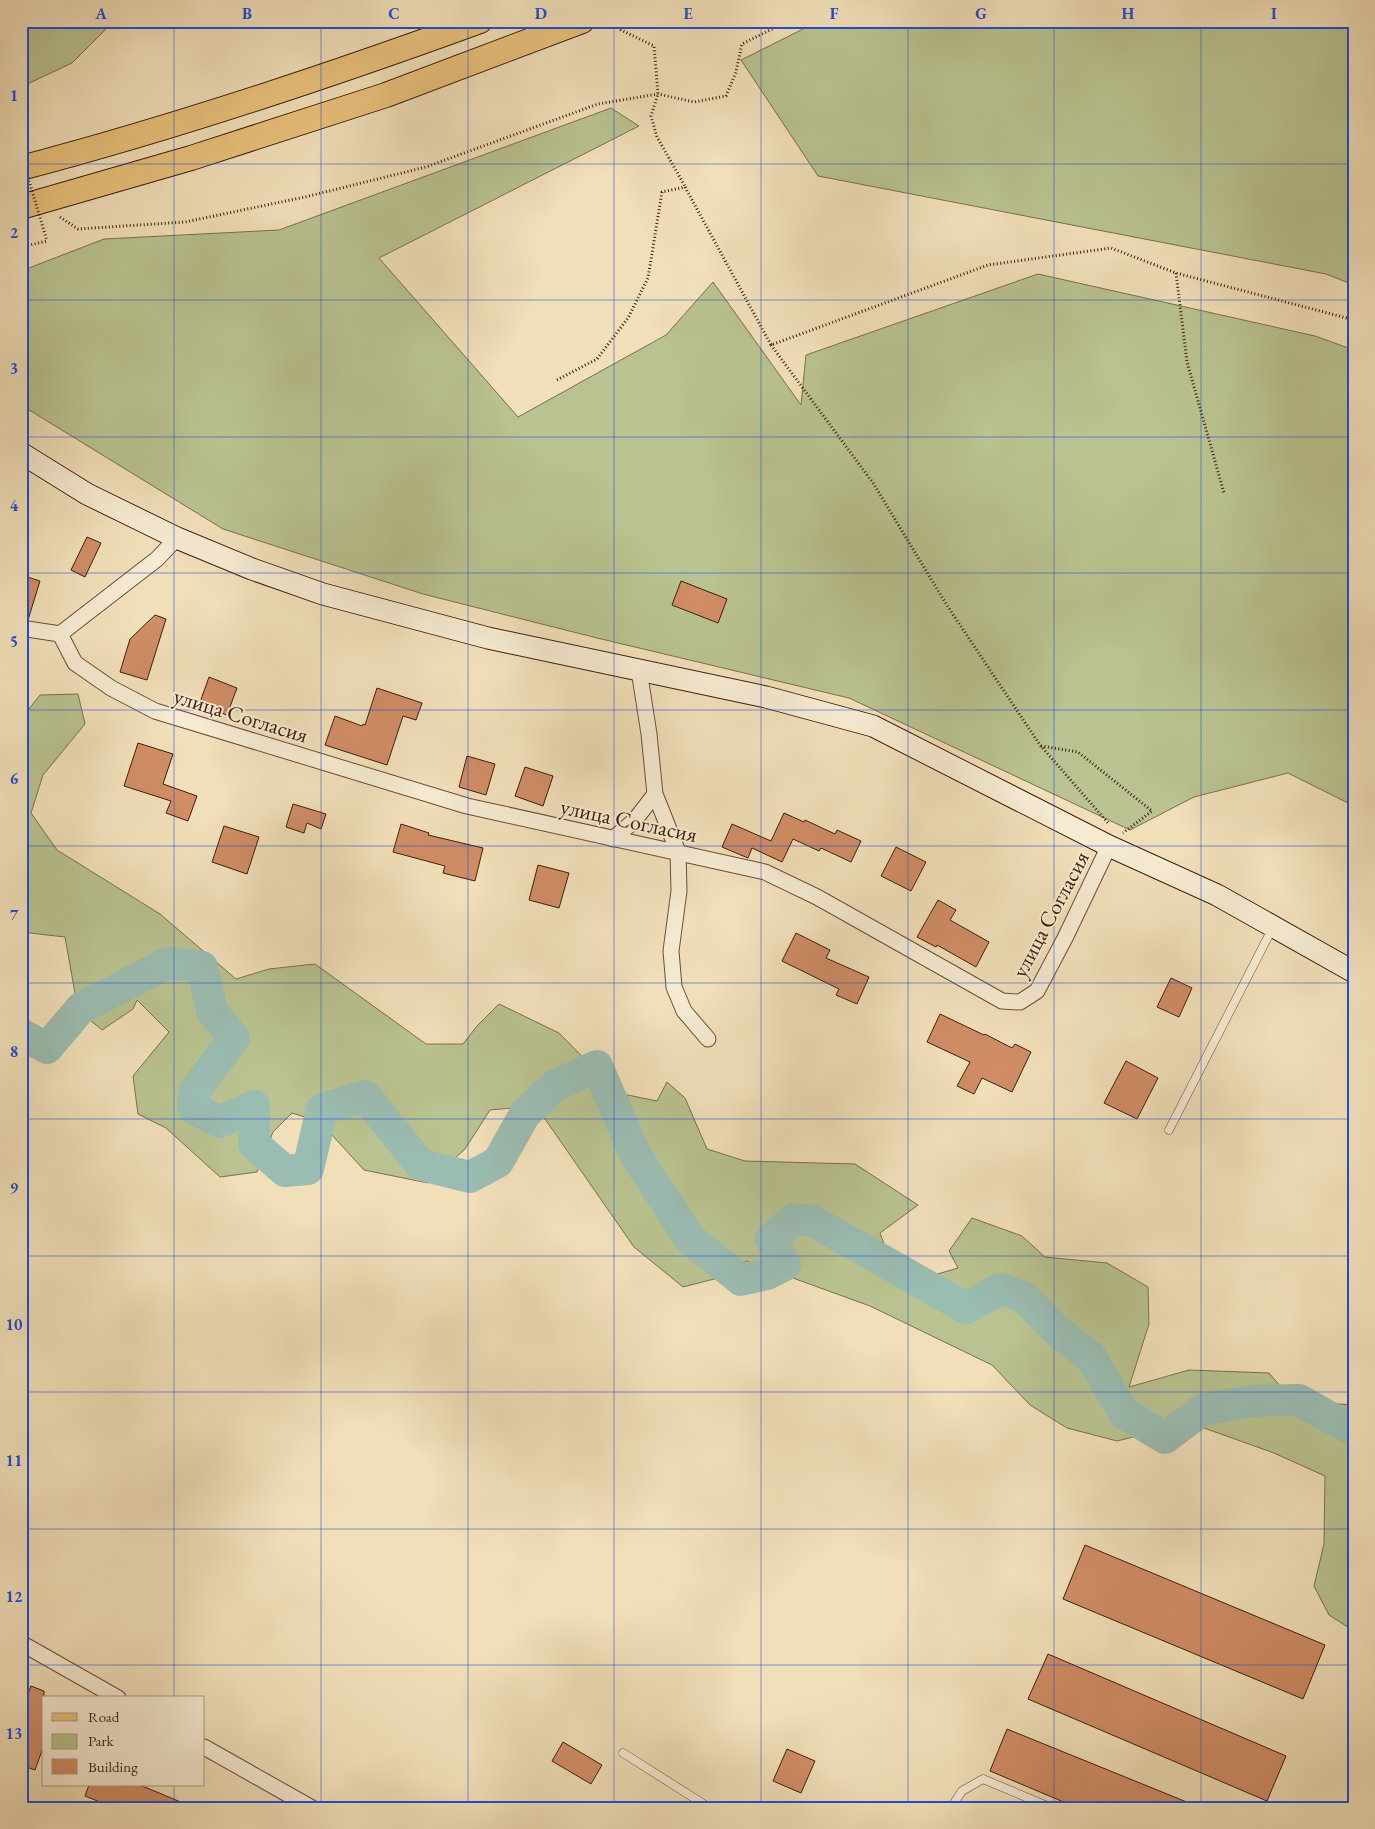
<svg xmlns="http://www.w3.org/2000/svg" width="1375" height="1829" font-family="'EB Garamond',serif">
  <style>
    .green { fill: #b9c290; stroke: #7c704f }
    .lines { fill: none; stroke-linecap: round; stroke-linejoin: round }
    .river { stroke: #9bbcb1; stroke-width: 32 }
    .building { fill: #d08d66; stroke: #3e1f0e }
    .lane-casing { stroke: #6b4f39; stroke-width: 9 }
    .street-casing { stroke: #6b4f39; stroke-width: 17 }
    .secondary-casing { stroke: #3e1f0e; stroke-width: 23 }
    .primary-casing { stroke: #3e1f0e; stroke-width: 26 }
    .path { stroke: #3e1f0e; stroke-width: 3; stroke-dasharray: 1 2.5; stroke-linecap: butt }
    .lane { stroke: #f6ead2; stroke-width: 8 }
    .street { stroke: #f6ead2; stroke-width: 15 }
    .secondary { stroke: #f6ead2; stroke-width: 21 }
    .primary { stroke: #e8c07c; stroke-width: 24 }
    .path-bridge { stroke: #3e1f0e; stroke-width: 3; stroke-dasharray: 1 2.5; stroke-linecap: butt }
    .grid { fill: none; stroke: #1d4ed8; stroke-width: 1; stroke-opacity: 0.55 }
    .labels { text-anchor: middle; stroke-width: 4; stroke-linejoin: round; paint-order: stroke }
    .street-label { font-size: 22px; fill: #3e1f0e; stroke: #f6ead2 }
    .neatline { fill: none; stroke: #1d4ed8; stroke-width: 2 }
    .grid-label { font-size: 16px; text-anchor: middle; font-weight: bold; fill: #1d4ed8 }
  </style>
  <rect width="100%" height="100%" fill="#f1dfb9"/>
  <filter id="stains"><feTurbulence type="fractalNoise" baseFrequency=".004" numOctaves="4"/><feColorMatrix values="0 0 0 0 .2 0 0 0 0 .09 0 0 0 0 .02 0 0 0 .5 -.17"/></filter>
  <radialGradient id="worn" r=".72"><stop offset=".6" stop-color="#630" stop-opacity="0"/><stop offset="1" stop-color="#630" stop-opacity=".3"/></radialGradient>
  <path class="green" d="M21,21h101l-15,7 -35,35 -51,24z
    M819,21h535v264l-28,-11 -508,-98 -77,-116z
    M611,108l28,18 -260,132 139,159 148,-82 47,-53 88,123 5,-50 232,-81 277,62 39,14v456l-66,-33 -94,24 -64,33 -281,-132 -256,-61 -170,-43 -200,-65 -202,-124v-134l83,-32 175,-9z
    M78,694l7,30 -42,51 -12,38 26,37 103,64 76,65 33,-10 46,-5 111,80h37l14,-18 22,-22 60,29 59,60 39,8 10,-19 18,16 22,51 38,12 110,3 63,41 -38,28 9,24 28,23 41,-12 -9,-17 23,-33 50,18 23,21 62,6 41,24 1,37 -20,63 60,-17 80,3 24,28 61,4v226l-25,-16 -15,-29 10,-42 1,-68 -51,-23 -84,-30 -73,18 -50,-13 -37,-23 -38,-40 -122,-59 -124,-45 -20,15 -43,11 -49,-40 -98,-141 -46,4 -25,39 -37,34 -64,-13 -44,-48 -28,-9 -19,19 -16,40 -37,5 -54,-49 -28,-14 -5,-38 36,-44 -32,-32 -4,9 -31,21 -24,-20 -13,-73 -44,-5v-213l19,-24z"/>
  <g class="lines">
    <path class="river" d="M21,1034l26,14 34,-40 87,-45 34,4 10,44 22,27 -39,52 -2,18 27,14 34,-16v38l31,27 23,-2 14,-60 43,-13 56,69 49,12 28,-15 27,-48 29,-28 43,-20 39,90 54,83 51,41 26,-6 18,-9 -14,-26 23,-20 19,2 153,87 34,-19 24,8 31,32 36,28 33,56 41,25 37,-28 50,-9 47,-1 46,26 9,-1"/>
  </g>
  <path class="building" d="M87,537l14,6 -16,34 -14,-7z
    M21,575l19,6 -12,39 -7,-1z
    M681,581l46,18 -9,24 -46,-18z
    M155,615l11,4 -19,61 -27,-8 10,-33z
    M209,677l28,11 -10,27 -28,-10z
    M377,688l45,15 -6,17 -13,-4 -16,49 -62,-20 10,-29 27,10 1,-2 2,1z
    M138,743l35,11 -10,30 34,12 -9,25 -22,-8 5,-12 -47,-15z
    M467,756l28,8 -9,31 -27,-8z
    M525,767l28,9 -10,30 -28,-10z
    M293,804l33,10 -5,15 -14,-6 -3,10 -18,-6z
    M784,813l20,9 1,-2 30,14 2,-4 24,11 -10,21 -30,-14 -2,3 -26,-12 -11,23 -30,-14 -4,10 -26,-11 10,-23 39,17z
    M401,824l28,9 -1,2 55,13 -8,33 -32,-8 2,-7 -52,-14z
    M224,826l35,11 -12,37 -35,-12z
    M896,847l30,15 -15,29 -30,-15z
    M538,865l31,8 -10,35 -30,-8z
    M938,900l18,10 -6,10 39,22 -13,25 -39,-22 -1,2 -19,-10z
    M796,933l34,17 -4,8 43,19 -12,27 -21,-9 3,-6 -57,-28z
    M1171,978l21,10 -13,29 -22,-10z
    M940,1014l44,21 1,-1 27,14 3,-4 16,8 -19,40 -30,-14 -8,16 -17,-8 13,-24 -43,-20z
    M1126,1061l32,17 -21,41 -33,-16z
    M1085,1545l240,100 -22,54 -240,-100z
    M1048,1654l238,102 -19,45 -239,-102z
    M31,1686l13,5v54l-9,25 -14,-5v-54z
    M1007,1729l192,78v1h-121l-88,-37z
    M563,1742l39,23 -11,19 -39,-23z
    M787,1749l28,12 -14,32 -28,-12z
    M89,1785h51l55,23h-80l-30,-12z"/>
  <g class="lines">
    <defs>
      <path id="lane" d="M1169,1130l104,-203
        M623,1753l87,55
        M21,1805l9,3
        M951,1808l11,-17 21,-12 69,29"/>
      <path id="street" d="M177,538l-20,21 -97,75 15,29 36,25 44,23 312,95 298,66 52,25 185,104 18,1 17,-11 28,-53 44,-92
        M21,628l39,6
        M639,670l10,64 6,60 23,58 1,39 -8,60 3,36 10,24 24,28
        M613,839l22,-19 20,-26
        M21,1643l97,55
        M204,1747l108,61"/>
      <path id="secondary" d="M21,453l66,41 90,44 75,31 71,25 165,44 278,59 107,29 236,120 108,49 137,77"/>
      <path id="primary" d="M21,168c156,-41 308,-92 459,-147
        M21,207l170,-49 195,-63 196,-74"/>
    </defs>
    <use href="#lane" class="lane-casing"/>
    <use href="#street" class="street-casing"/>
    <use href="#secondary" class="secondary-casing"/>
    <use href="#primary" class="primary-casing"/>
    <path class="path" d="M614,21l7,9 33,16 4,48 -7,22 6,21 29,51
      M60,217l18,12 107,-7 120,-25 121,-30 172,-63 60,-10 36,8 32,-6 10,-24 6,-28 46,-23
      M21,247l26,-6
      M1176,273l11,89 37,131
      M771,345l102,138 75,124 92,138 69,79
      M557,380l40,-21 31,-41 20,-40 14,-86 23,-5 86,158 217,-80 123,-17 65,25 178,47
      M1041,746l37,6 74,59 -29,22"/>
    <use href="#lane" class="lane"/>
    <use href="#street" class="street"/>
    <use href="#secondary" class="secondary"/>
    <use href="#primary" class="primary"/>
    <path class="path-bridge" d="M21,154l26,87"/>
  </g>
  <path class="grid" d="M174,21v1677M321,21v1787M468,21v1787M614,21v1787M761,21v1787M908,21v1787M1054,21v1787M1201,21v1787M21,164h1333M21,300h1333M21,437h1333M21,573h1333M21,710h1333M21,846h1333M21,983h1333M21,1119h1333M21,1256h1333M21,1392h1333M21,1529h1333M21,1665h1333M174,1785v23"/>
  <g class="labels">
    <g class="street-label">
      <text transform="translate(241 715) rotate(17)" y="8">улица Согласия</text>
      <text transform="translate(629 820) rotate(12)" y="8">улица Согласия</text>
      <text transform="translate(1050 914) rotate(-62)" y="8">улица Согласия</text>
    </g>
  </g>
  <rect width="1375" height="1829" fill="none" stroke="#f1dfb9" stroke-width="55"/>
  <rect x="42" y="1696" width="162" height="90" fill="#f6ead2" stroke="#ac9984"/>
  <rect x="52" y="1713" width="25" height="8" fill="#e8c07c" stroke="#ac9984"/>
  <text x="88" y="1722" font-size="15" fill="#3e1f0e">Road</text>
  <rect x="52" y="1734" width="25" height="15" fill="#b9c290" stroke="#ac9984"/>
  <text x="88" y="1746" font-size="15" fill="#3e1f0e">Park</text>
  <rect x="52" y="1759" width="25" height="15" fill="#d08d66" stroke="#ac9984"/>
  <text x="88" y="1772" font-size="15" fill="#3e1f0e">Building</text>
  <rect x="28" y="28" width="1320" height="1774" class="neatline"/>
  <g class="grid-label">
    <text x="101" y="19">A</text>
    <text x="247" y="19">B</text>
    <text x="394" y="19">C</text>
    <text x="541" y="19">D</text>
    <text x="688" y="19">E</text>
    <text x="834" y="19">F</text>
    <text x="981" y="19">G</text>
    <text x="1128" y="19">H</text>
    <text x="1274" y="19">I</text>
    <text x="14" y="101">1</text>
    <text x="14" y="238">2</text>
    <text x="14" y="374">3</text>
    <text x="14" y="511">4</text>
    <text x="14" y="647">5</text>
    <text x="14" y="784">6</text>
    <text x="14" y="920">7</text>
    <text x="14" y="1057">8</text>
    <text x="14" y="1193">9</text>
    <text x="14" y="1330">10</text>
    <text x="14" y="1466">11</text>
    <text x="14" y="1602">12</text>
    <text x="14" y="1739">13</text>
  </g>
  <rect width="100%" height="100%" filter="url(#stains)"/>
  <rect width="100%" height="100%" fill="url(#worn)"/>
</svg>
